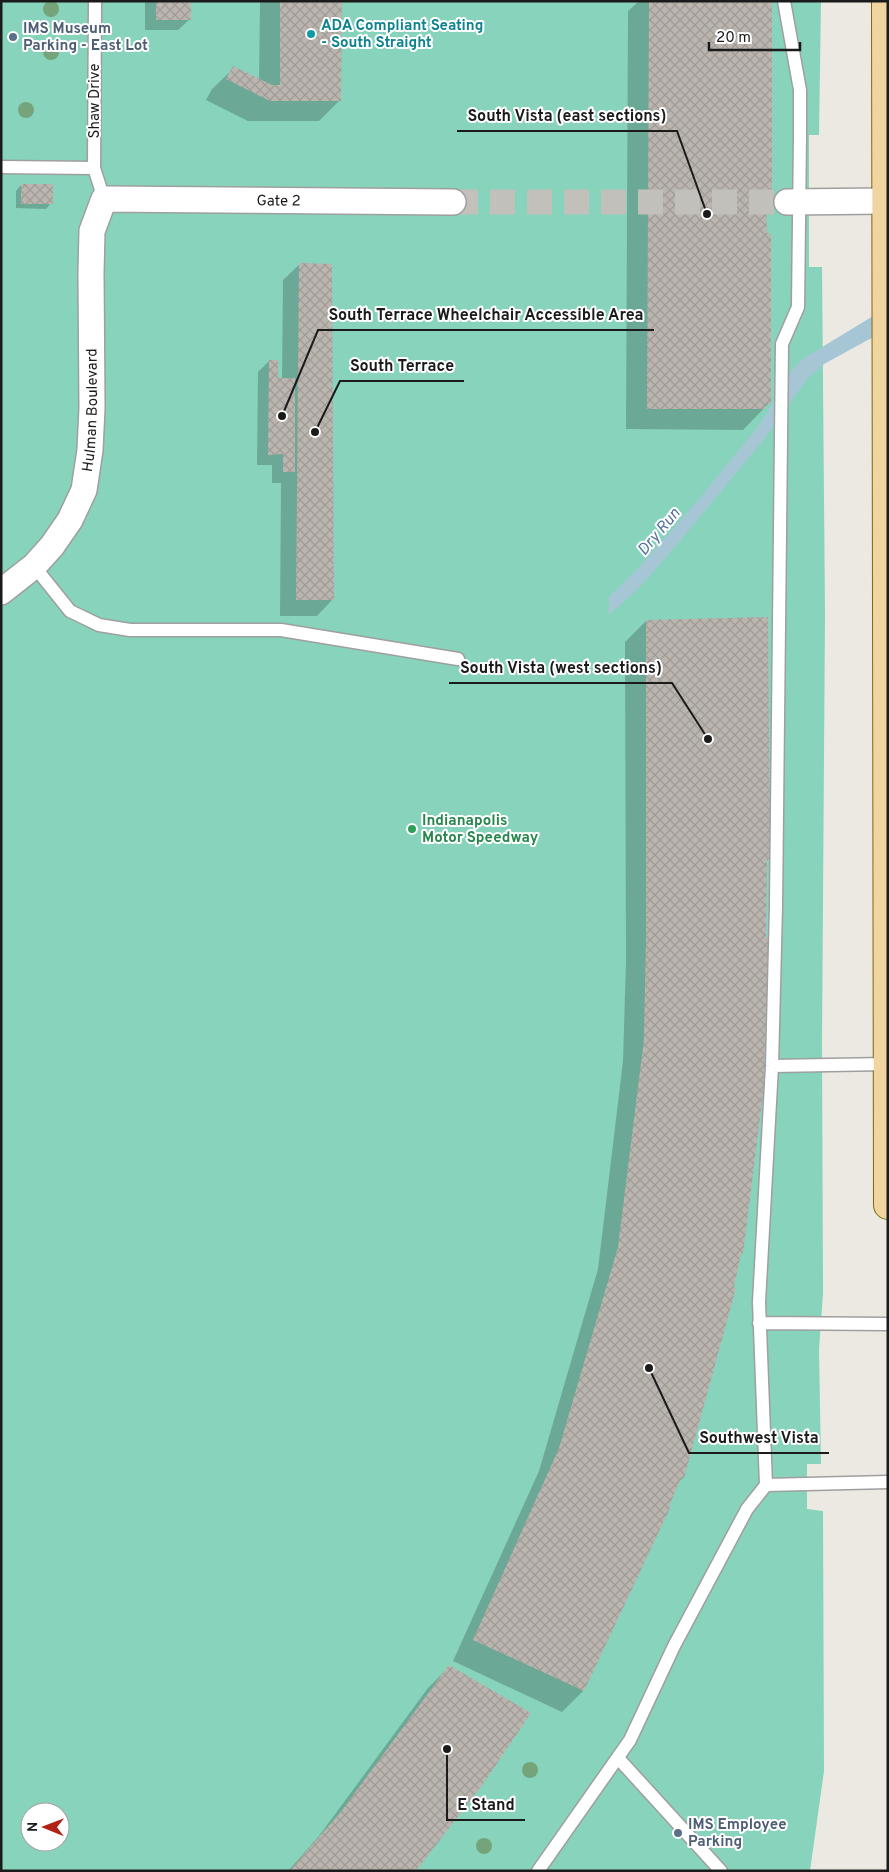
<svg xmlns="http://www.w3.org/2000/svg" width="889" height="1872" font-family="Overpass,sans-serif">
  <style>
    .pitch { fill: #87d3bc; fill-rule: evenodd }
    .water { fill: #a6c6d5 }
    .shadow { fill: #0003 }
    .building { fill: url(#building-cross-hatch) }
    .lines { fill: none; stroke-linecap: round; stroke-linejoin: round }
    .minor-tunnel { stroke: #c1c0ba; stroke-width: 25; stroke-dasharray: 25 12; stroke-linecap: butt }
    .service-casing { stroke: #9f9f9f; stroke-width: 15 }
    .minor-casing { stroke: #9f9f9f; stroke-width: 28 }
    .primary-casing { stroke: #826610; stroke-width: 30 }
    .service { stroke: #fff; stroke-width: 12 }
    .minor { stroke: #fff; stroke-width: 25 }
    .primary { stroke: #f1d5a1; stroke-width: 28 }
    .tree { fill: #76a47a }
    .culture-dot { fill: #0f9aa8; stroke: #fff; stroke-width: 2 }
    .service-dot { fill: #5c6f8a; stroke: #fff; stroke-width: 2 }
    .leisure-dot { fill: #2e9e5b; stroke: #fff; stroke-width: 2 }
    .labels { text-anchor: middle; stroke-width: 4; stroke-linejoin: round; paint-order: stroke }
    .culture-label { font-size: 15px; font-weight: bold; fill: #0d838f; stroke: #fff; text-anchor: start }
    .service-label { font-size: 15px; font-weight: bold; fill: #4e5e75; stroke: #fff; text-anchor: start }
    .street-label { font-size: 15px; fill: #1b1b1b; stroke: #fff }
    .leisure-label { font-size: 15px; font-weight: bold; fill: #27864d; stroke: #fff; text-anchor: start }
    .water-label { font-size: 16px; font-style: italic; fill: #53739f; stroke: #fff }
    .leader { fill: none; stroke: #1b1b1b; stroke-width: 2 }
    .callout-dot { fill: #1b1b1b; stroke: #fff; stroke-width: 2 }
    .callout-label { font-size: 16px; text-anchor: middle; font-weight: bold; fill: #1b1b1b; stroke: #fff; stroke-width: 4; stroke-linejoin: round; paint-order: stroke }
  </style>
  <defs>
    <pattern id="building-cross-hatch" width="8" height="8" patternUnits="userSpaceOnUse" patternTransform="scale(1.25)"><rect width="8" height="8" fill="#bbb5af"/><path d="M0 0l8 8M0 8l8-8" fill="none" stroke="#a09b96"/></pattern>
  </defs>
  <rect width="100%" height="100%" fill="#ebe9e2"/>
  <path class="pitch" d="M1,1h820l-2,134h-10v132h13l3,347 -3,429 1,250 -4,57 2,114h-14v45l16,2 1,260 -14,100h-809zM30,1812h30v30h-30z"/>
  <path class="water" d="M888,307v22l-64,35 -17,15 -45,63 -92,111 -31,35 -30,27v-18l32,-32 57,-65 62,-76 33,-55 11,-11z"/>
  <path class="shadow" d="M145,1h45v18l-12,11h-33z
    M260,1h80v99l-21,21h-71l-42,-21 6,-11 22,-21 25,13z
    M639,1h132v193l-6,5 4,204 -26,27 -117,-1 2,-418z
    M21,185l30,18 -5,6 -30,-1v-17z
    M300,264l33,335 -16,17h-37l1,-133h-9v-18h-15l1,-93 11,-11 7,18h6l1,-99z
    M646,621l123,237 -3,4 -1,77 3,94 -3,3 -24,217 -2,2 -56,223 -6,5 -9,24h2l-87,184 -21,21 -109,-51 86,-190 59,-202 25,-208 3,-100 -1,-319z
    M449,1667l-35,204h-126l31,-35 109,-148z"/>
  <path class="building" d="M156,1h35v19h-35z
    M280,1h62l-1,100h-71l-44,-22 7,-13 39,19h8z
    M649,1h123v193h-6l1,39 4,1v170h-5l-1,5h-118z
    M21,184h32v20h-32z
    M299,263l33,1 2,336h-38z
    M269,360h9v18h17v94h-12v-18l-15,1z
    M768,617l2,242h-3l-1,79h3v96h-3l-2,27h3l-24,193 -2,-1 -7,34 2,1 -52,190h-3l-12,28h2l-87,185 -111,-51 86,-192 59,-201 26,-208 2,-100v-319z
    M449,1665l82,48 -48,71 -67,87h-127l51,-58z"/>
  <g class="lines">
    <path class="minor-tunnel" d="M453,202h334"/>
    <defs>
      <path id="service" d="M95,1l-1,167 10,31
        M1,167l93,1
        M34,566l36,45 29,14 31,5h151l177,29
        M772,1066l115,-2
        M759,1323l129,1
        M766,1485l-7,-183 13,-236 4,-160 6,-562 16,-37 2,-171v-46l-16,-89
        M618,1758l103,113
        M538,1871l92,-131 44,-94 73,-137 19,-24 122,-3"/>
      <g id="minor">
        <path d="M787,202l99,-1"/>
        <path id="s1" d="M1,592l33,-26 18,-20 18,-26 14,-30 6,-40 2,-42 -1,-135 1,-42 12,-32 349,3"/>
      </g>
      <path id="primary" d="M886,1l2,1204"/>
    </defs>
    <use href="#service" class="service-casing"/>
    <use href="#minor" class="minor-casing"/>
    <use href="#primary" class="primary-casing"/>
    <use href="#service" class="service"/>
    <use href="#minor" class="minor"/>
    <use href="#primary" class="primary"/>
  </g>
  <g class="tree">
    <circle cx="51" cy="9" r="8"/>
    <circle cx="51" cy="52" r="8"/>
    <circle cx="26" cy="110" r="8"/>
    <circle cx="530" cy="1770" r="8"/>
    <circle cx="484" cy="1846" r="8"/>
  </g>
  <circle class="culture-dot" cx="311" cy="34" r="5"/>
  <g class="service-dot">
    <circle cx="13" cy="37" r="5"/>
    <circle cx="678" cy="1833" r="5"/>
  </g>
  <circle class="leisure-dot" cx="412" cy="829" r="5"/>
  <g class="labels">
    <g class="culture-label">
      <text x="321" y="30">ADA Compliant Seating<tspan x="321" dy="17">- South Straight</tspan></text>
    </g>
    <g class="service-label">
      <text x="23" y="33">IMS Museum<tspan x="23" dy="17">Parking - East Lot</tspan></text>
      <text x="688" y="1829">IMS Employee<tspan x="688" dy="17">Parking</tspan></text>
    </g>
    <g class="street-label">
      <text transform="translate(94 101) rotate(-90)" y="5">Shaw Drive</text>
      <text dy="5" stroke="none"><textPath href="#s1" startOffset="602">Gate 2</textPath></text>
      <text dy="5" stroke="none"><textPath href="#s1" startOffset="214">Hulman Boulevard</textPath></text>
    </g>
    <g class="leisure-label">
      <text x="422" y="825">Indianapolis<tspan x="422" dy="17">Motor Speedway</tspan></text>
    </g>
    <g class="water-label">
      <text transform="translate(658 531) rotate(-50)" y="6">Dry Run</text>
    </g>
  </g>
  <path class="leader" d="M707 214L677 131H457M282 416L318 330H654M315 432L340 381H464M708 739L672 683H449M649 1368L689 1453H829M447 1749L447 1820H525"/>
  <g class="callout-dot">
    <circle cx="707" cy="214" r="5"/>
    <circle cx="282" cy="416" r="5"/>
    <circle cx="315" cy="432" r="5"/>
    <circle cx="708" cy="739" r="5"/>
    <circle cx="649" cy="1368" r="5"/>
    <circle cx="447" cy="1749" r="5"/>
  </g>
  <g class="callout-label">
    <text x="567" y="121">South Vista (east sections)</text>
    <text x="486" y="320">South Terrace Wheelchair Accessible Area</text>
    <text x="402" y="371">South Terrace</text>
    <text x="561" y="673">South Vista (west sections)</text>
    <text x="759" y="1443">Southwest Vista</text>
    <text x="486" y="1810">E Stand</text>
  </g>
  <rect width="889" height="1872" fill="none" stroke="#1b1b1b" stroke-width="5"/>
  <g transform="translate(45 1827) rotate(271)"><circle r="24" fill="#ffffff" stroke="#a4a4a4"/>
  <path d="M0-4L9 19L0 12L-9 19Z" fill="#b02215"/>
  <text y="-8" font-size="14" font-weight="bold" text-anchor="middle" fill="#1b1b1b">N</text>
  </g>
  <path d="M709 42v8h91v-8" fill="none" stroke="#1b1b1b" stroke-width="2.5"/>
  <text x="716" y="42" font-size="15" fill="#1b1b1b" stroke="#ffffff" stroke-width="4" paint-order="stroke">20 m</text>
</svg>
